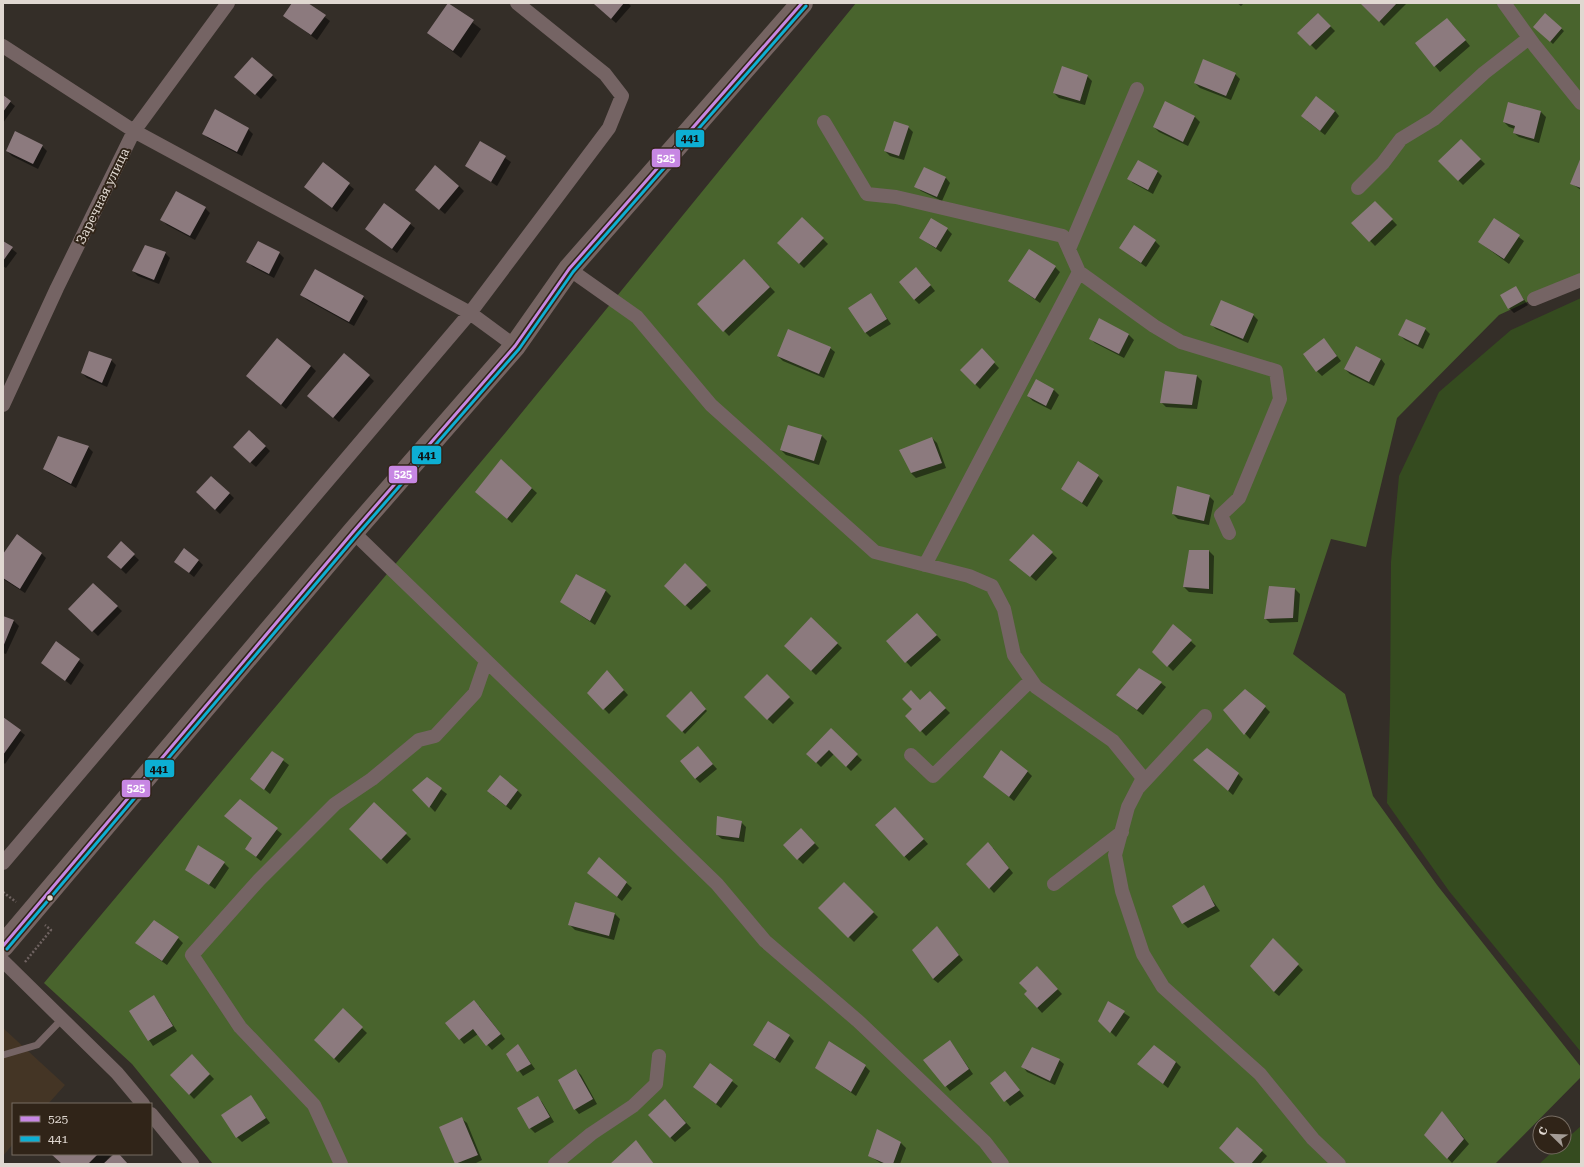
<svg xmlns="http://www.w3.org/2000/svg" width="1584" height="1167" font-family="'Roboto Serif',serif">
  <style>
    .built { fill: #443525 }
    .green { fill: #354b1f }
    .forest { fill: #49642d }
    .shadow { fill: #0007 }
    .building { fill: #8c7a7e }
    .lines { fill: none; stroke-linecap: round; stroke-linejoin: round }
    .path { stroke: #6f6361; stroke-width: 2.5; stroke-dasharray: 2 2; stroke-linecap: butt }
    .lane { stroke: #756464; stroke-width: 7 }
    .street { stroke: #756464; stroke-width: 14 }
    .primary { stroke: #756462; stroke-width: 22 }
    .bus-1-casing { stroke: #302418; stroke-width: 6 }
    .bus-2-casing { stroke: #302418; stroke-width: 6 }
    .bus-1 { stroke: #c787e3; stroke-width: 3 }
    .bus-2 { stroke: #0dafd3; stroke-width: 3 }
    .bus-dot { fill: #e0d8d1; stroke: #302418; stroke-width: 1.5 }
    .labels { text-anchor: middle; stroke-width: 4; stroke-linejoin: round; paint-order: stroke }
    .street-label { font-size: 13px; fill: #e0d8d1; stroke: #302418 }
    .line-badge { stroke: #302418; stroke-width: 1.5 }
    .badge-label { font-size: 11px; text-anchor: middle; font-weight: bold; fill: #fff }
    .pale-badge-label { font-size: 11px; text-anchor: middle; font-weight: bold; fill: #111 }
  </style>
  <rect width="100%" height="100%" fill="#342e28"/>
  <path class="built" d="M3,1028l62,57 -17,19h-35v40l-10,12z"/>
  <path class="green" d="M1581,298v754l-132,-161 -62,-88 3,-90 1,-151 8,-86 40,-84 72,-62z
    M1581,1126v38h-42l19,-17h6v-6z"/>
  <path class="forest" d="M856,3h725v274l-82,38 -102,103 -31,129 -35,-8 -38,115 52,40 28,102 64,89 144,182v10l-86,87h-1282l-81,-100 -88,-81 462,-551z"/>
  <path class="shadow" d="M293,3h13l24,18 -13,19 -32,-24z
    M597,3h31l3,3 -15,17 -16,-14z
    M1237,3h7l-3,3z
    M1362,3h45l-23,23z
    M448,4l33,25 -20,29 -33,-25z
    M1318,14l17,17 -19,19 -17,-17z
    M1545,15l19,16 -11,13 -19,-17z
    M1452,24l18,22 -30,26 -24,-29z
    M1235,74l5,5 -9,21 -31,-12 -5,-5z
    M272,75l5,5 -16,19 -20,-18z
    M1087,76l5,5 -7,24 -26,-7 -5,-5z
    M3,96l12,10 -12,17z
    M1509,104l32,8 5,5 -7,26 -20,-6 -5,-4 1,-4 -6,-2 -5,-5z
    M1335,111l4,5 -14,19 -18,-14z
    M1195,117l5,5 -12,24 -29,-14 -5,-5z
    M908,127l5,5 -9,28 -14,-4 -5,-5z
    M248,129l5,5 -11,22 -34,-18 -5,-5z
    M1461,140l24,24 -22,21 -24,-24z
    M481,142l30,20 -14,24 -30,-20z
    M42,146l5,5 -9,18 -26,-13 -5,-5z
    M1581,159v31l-10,-7z
    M323,164l31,25 -17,23 -27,-21z
    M924,168l22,10 4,5 -8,18 -21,-10 -5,-5z
    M1157,171l5,5 -9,18 -20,-11 -4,-4z
    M459,186l5,5 -19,23 -24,-20z
    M176,192l29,16 5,5 -15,27 -28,-15 -5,-5z
    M1375,202l22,23 -22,21 -22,-23z
    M802,218l26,26 -24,24 -26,-25z
    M1495,219l29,22 -15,23 -30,-22z
    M410,224l5,4 -18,25 -31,-24z
    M947,229l5,5 -11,18 -21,-14z
    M1155,241l5,5 -14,21 -26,-19z
    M3,242l14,11 -11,15 -3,-2z
    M165,253l5,5 -11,26 -21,-8 -5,-5z
    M279,253l5,5 -10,20 -21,-11 -5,-5z
    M744,260l31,32 -46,44 -31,-32z
    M1055,267l5,5 -20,31 -31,-22z
    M921,273l14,18 -16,13 -5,-5z
    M1515,287l13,18 -14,8 -5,-5z
    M302,295l61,2 5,4 -14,25 -47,-26z
    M871,295l20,29 -21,13 -5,-5z
    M1253,315l5,5 -10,23 -32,-14 -5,-5z
    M1100,320l29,15 5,5 -10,18 -29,-15 -5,-5z
    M1407,320l18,9 5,5 -7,15 -18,-9 -5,-5z
    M1324,339l17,22 -19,15 -5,-5z
    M830,348l5,4 -11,26 -41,-17 -5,-5z
    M982,350l17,18 -19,21 -19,-19z
    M345,354l29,27 -35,41 -25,-21z
    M1381,359l4,5 -11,22 -24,-12 -5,-5z
    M111,360l5,5 -9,22 -20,-9 -5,-5z
    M311,366l5,5 -30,38 -39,-33z
    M1197,376l5,5 -5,28 -31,-2 -5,-5z
    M1054,390l5,5 -8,15 -18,-9 -5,-5z
    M789,426l33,10 5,5 -8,24 -33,-10 -5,-5z
    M932,438l5,5 9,25 -30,10 -5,-5z
    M265,446l5,5 -14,16 -17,-15z
    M88,447l5,5 -17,36 -27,-15 -5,-4z
    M501,460l36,33 -25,30 -36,-31z
    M1098,476l5,5 -16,26 -19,-14z
    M229,493l5,5 -14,16 -18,-17z
    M1209,496l5,5 -5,24 -31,-6 -5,-5z
    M1033,535l24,23 -21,23 -20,-17z
    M121,543l18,17 -13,14 -18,-17z
    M1209,551l5,5 -1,38 -24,-2 -5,-5z
    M41,553l5,5 -21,35 -22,-14v-23z
    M198,560l5,5 -9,12 -19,-15z
    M685,564l26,27 -20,19 -25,-24z
    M576,576l30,15 5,5 -16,29 -34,-23z
    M93,584l29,27 -24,25 -28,-27z
    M1270,587l25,2 5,5 -2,28 -28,1 -5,-5z
    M3,617l11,4 5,5 -13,28 -3,-1z
    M811,618l31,30 -26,27 -31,-29z
    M922,619l19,21 -30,27 -24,-26z
    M1173,625l23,21 -23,25 -19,-19z
    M56,642l28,23 -13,20 -23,-18z
    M767,675l27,28 -21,21 -28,-27z
    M611,676l17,19 -19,19 -21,-22z
    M1161,683l5,4 -23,28 -26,-20z
    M930,693l20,20 -24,23 -19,-20z
    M693,695l14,16 -22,23 -18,-18z
    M1265,707l5,5 -20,27 -26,-29z
    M3,718l22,17 -20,29 -2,-2z
    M831,730l31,30 -11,11 -17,-17 -13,13 -13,-13z
    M272,752l17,13 -19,29 -18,-15z
    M703,753l14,16 -17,14 -5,-5z
    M1199,765l39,9 5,5 -10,16z
    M1027,771l5,5 -18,25 -30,-24z
    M427,779l20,15 -12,18 -21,-22z
    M517,790l5,5 -11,15 -18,-14z
    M240,800l42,34 -21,27 -15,-12 7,-11z
    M374,803l37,36 -24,25 -37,-35z
    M900,813l28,31 -19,17 -33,-36z
    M741,822l5,5 -2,15 -22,-3 -5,-4z
    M806,834l13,14 -16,16 -19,-19z
    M993,848l20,25 -19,20 -26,-29z
    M599,858l33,30 -10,13 -28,-23z
    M224,863l5,5 -14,21 -28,-19z
    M844,883l34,34 -24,25 -34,-34z
    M1203,887l17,24 -32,17 -5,-5z
    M615,914l5,5 -6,21 -39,-10 -5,-5z
    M937,927l26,33 -25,23 -5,-4z
    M178,938l5,5 -16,22 -31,-22z
    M1273,940l30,30 -24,26 -5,-4z
    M1037,967l25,27 -20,19 -17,-19 3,-3z
    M154,996l23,35 -24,15 -23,-35z
    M1109,1003l21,14 -14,20 -17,-16z
    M479,1006l26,33 -13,11 -14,-16 -14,10 -4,-5z
    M343,1010l24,23 -28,30 -24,-23z
    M789,1036l5,5 -14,22 -26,-18z
    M950,1041l23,33 -23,17 -4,-5z
    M518,1045l17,24 -12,7 -16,-22z
    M192,1056l22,23 -20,20 -23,-24z
    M1059,1060l5,4 -9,21 -28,-13 -4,-5z
    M1176,1062l5,5 -13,21 -30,-24z
    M710,1064l28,22 -17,22 -22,-17z
    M865,1066l5,5 -14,25 -40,-28z
    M576,1070l5,5 16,29 -18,10 -4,-5z
    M1005,1072l19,24 -14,10 -19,-23z
    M251,1097l19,26 -28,19 -5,-5z
    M537,1097l5,5 12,20 -19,11 -5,-5z
    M670,1105l21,23 -16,14 -5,-5z
    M1442,1112l27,32 -17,19 -26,-28z
    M462,1119l5,4 15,37 -8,4h-18l-16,-36z
    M1237,1128l30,28 -7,8h-22z
    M878,1131l23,12 5,5 -6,16h-18l-12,-8z
    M52,1154h60l-5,6 1,1 10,-7 9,10h-64z"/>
  <path class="building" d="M292,3h16l18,12 -15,20 -28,-19z
    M448,3l26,17 -21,31 -26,-18z
    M595,3h29l-13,16 -17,-15z
    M1360,3h37l-18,19z
    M1318,13l13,13 -21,20 -13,-13z
    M1545,13l17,15 -12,14 -17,-15z
    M1447,18l19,22 -32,27 -19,-24z
    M252,57l21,18 -18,20 -21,-18z
    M1203,59l33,14 -10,23 -32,-13z
    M1062,66l26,9 -8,26 -27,-8z
    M3,95l8,6 -8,11z
    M1316,96l19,15 -15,20 -19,-15z
    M1165,101l30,15 -12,26 -30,-15z
    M1508,102l33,9 -7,28 -21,-6 2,-7 -12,-4z
    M215,109l34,19 -12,24 -35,-18z
    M894,121l15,5 -10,30 -15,-5z
    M15,131l28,14 -10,19 -27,-13z
    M1461,139l20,20 -23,22 -20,-20z
    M480,141l26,15 -15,26 -26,-16z
    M1581,157v31l-11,-4z
    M1138,160l20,11 -10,19 -21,-11z
    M323,162l27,21 -18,25 -28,-21z
    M435,165l24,21 -20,24 -24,-20z
    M924,167l22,10 -9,20 -23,-10z
    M176,191l30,16 -16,29 -30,-16z
    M1375,201l18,18 -24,23 -18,-19z
    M384,203l27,20 -19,26 -27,-20z
    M802,217l22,21 -25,26 -22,-21z
    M931,218l17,10 -12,20 -17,-10z
    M1494,218l26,17 -16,24 -26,-17z
    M1134,225l22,15 -15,23 -22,-15z
    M3,241l10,6 -10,14z
    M258,241l22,11 -11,22 -23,-12z
    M145,245l21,7 -12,28 -22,-9z
    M1029,249l27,17 -21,33 -27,-18z
    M744,259l26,28 -47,45 -26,-28z
    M916,267l15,18 -17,15 -15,-18z
    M315,269l49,27 -15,26 -49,-27z
    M1516,286l8,14 -16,9 -8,-14z
    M871,293l16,26 -22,14 -17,-25z
    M1221,300l33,14 -11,25 -33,-14z
    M1099,318l30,16 -10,20 -30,-15z
    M1406,319l20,9 -8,17 -20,-10z
    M788,329l43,18 -12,27 -42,-18z
    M277,338l34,28 -30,39 -35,-29z
    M1324,338l13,18 -21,16 -13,-18z
    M1356,346l25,13 -12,23 -25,-13z
    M982,348l13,14 -20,23 -15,-15z
    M89,351l23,8 -10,24 -21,-10z
    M344,353l26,22 -37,43 -26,-22z
    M1165,371l32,4 -5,30 -32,-2z
    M1036,379l18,10 -8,17 -19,-10z
    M788,425l34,10 -8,26 -34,-11z
    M249,430l17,16 -16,17 -17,-16z
    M58,436l31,10 -18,38 -28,-15z
    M932,437l10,26 -31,10 -12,-23z
    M501,459l31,29 -25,31 -32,-27z
    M1078,461l21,14 -17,28 -21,-14z
    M211,476l19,17 -15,17 -19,-18z
    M1177,486l33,9 -6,26 -32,-7z
    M17,534l25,19 -22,36 -17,-11v-24z
    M1033,534l20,18 -23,25 -21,-17z
    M121,541l14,13 -14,15 -14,-12z
    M184,548l15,12 -10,13 -15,-11z
    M1189,550h20v39l-26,-2z
    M685,563l22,22 -22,21 -21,-20z
    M576,574l30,16 -16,31 -30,-19z
    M93,583l25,23 -26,26 -24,-23z
    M1269,586l26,2 -2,30 -29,1z
    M917,613l20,22 -32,28 -19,-22z
    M3,616l11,4 -11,27z
    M811,617l27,26 -27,28 -27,-25z
    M1173,624l19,16 -25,27 -15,-15z
    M56,641l24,18 -15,22 -24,-18z
    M1139,668l23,14 -25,28 -21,-15z
    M607,670l17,20 -21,20 -16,-17z
    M767,674l23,23 -23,23 -23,-23z
    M1245,689l21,17 -22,29 -21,-25z
    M911,690l9,10 10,-9 16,17 -26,24 -15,-16 7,-7 -10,-10z
    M691,691l15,18 -24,23 -16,-16z
    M3,717l18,13 -18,25z
    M831,728l27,26 -12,13 -17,-17 -13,13 -10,-9z
    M698,746l15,18 -18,15 -15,-18z
    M1207,748l32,25 -11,18 -35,-31z
    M1001,750l27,21 -19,26 -26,-20z
    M272,751l12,8 -20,31 -14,-11z
    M500,775l18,15 -12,16 -19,-15z
    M427,777l15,11 -13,20 -17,-18z
    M240,799l38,29 -22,29 -11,-8 7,-11 -28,-22z
    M374,802l33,31 -26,27 -32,-31z
    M895,807l29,32 -20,18 -29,-32z
    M717,816l25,5 -3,17 -23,-3z
    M801,828l14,15 -18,17 -14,-15z
    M988,842l21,26 -20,21 -23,-25z
    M198,845l27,17 -16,23 -24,-15z
    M599,857l28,25 -10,15 -30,-24z
    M844,882l30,30 -26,26 -30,-30z
    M1204,885l11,21 -33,18 -10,-18z
    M575,902l40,11 -6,23 -41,-11z
    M154,920l25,17 -17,24 -27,-18z
    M937,926l22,29 -26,24 -21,-29z
    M1273,938l26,26 -25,28 -24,-26z
    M1037,966l21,23 -21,19 -13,-14 3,-3 -8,-8z
    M154,995l19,31 -25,15 -19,-30z
    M474,1000l27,34 -15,12 -13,-17 -14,11 -14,-17z
    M1108,1001l17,10 -15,22 -12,-12z
    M343,1008l20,19 -29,32 -20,-19z
    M768,1021l22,14 -15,24 -22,-14z
    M950,1040l19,29 -24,18 -22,-27z
    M829,1041l37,24 -15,27 -36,-24z
    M518,1044l13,20 -14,8 -11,-18z
    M1154,1045l22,17 -13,22 -26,-20z
    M1032,1047l28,12 -10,22 -29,-14z
    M192,1054l18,20 -21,21 -19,-20z
    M710,1063l23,17 -17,24 -23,-17z
    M576,1069l17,30 -19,11 -16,-30z
    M1005,1071l15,19 -16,12 -14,-19z
    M251,1095l15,23 -30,20 -15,-23z
    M538,1096l12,21 -21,12 -12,-21z
    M665,1099l21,24 -16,15 -22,-23z
    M1442,1111l22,28 -17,20 -23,-24z
    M462,1117l16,38 -23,9 -16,-37z
    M1237,1127l26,23 -12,14h-15l-17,-16z
    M877,1129l24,13 -8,22h-7l-18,-8z
    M636,1140l18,24h-44z
    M51,1154h47l-10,10h-26z
    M114,1154h5l9,10h-25z"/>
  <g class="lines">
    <path class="path" d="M3,892l13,10
      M25,962l26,-32 -6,-5"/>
    <path class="lane" d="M3,1055l34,-10 25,-26"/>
    <path class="street" d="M1504,3l31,43 46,57
      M3,46l131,85 336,182 45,33
      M824,122l43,72 29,3 167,39 16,36 -154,293
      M1358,188l25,-25 18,-24 33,-20 50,-46 45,-35
      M1069,249l68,-160
      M569,269l68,48 74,88 164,147 94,24 23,10 12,23 10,46 22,32 77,54 30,37 -15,29 -13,48 7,36 21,63 20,33 97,87 53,65 26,25
      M1079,272l75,54 27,16 95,29 4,28 -41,99 -18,17 8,18
      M1534,299l47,-19
      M3,405l54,-117 77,-157 94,-128
      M353,532l364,352 48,57 93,80 127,121 17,22
      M911,755l22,21 98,-96
      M1139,787l66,-71
      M3,863l467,-550 139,-185 13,-32 -17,-22 -88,-71
      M1054,884l68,-52
      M3,961l114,112 26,31
      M151,1114l41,50
      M341,1164l-27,-59 -74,-78 -48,-72 67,-75 76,-76 37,-25 47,-39 16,-4 40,-43 11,-32
      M555,1164l36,-30 42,-28 23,-22 3,-28"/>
    <path class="primary" d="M3,946l350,-414 162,-186 54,-77 233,-266"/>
    <defs>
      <path id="bus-1" d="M3,946l350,-414 162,-186 54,-77 233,-266"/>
      <path id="bus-2" d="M7,949l350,-414 162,-186 54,-77 233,-266"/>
    </defs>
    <use href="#bus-1" class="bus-1-casing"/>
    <use href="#bus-2" class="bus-2-casing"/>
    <use href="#bus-1" class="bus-1"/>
    <use href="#bus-2" class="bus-2"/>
  </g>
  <circle class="bus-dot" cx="50" cy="898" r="3.5"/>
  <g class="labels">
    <g class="street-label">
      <text transform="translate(102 196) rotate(-64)" y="5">Заречная улица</text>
    </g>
  </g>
  <g class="line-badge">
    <rect x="675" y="129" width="30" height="19" rx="4" fill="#0dafd3"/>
    <rect x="651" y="148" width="30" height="20" rx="4" fill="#c787e3"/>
    <rect x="411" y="445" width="31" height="20" rx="4" fill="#0dafd3"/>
    <rect x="388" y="465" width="30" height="19" rx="4" fill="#c787e3"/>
    <rect x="144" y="759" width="31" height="19" rx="4" fill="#0dafd3"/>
    <rect x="121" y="779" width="30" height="19" rx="4" fill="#c787e3"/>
  </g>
  <g class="badge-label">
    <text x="666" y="162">525</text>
    <text x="403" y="478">525</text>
    <text x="136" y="792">525</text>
  </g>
  <g class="pale-badge-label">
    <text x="690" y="142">441</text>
    <text x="427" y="459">441</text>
    <text x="159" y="773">441</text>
  </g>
  <rect width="1584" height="1167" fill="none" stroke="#e0d8d1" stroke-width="8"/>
  <rect x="12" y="1103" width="140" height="52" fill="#302418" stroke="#766c62"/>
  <rect x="20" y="1116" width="20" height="6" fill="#c787e3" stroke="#766c62"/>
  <text x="48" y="1123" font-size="12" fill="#e0d8d1">525</text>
  <rect x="20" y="1136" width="20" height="6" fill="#0dafd3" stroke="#766c62"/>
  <text x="48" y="1143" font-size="12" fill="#e0d8d1">441</text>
  <g transform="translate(1552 1135) rotate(293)"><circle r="19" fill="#302418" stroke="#766c62"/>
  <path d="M0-3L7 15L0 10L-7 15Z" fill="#a49c96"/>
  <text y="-6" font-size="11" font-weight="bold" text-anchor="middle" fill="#e0d8d1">С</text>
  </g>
</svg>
